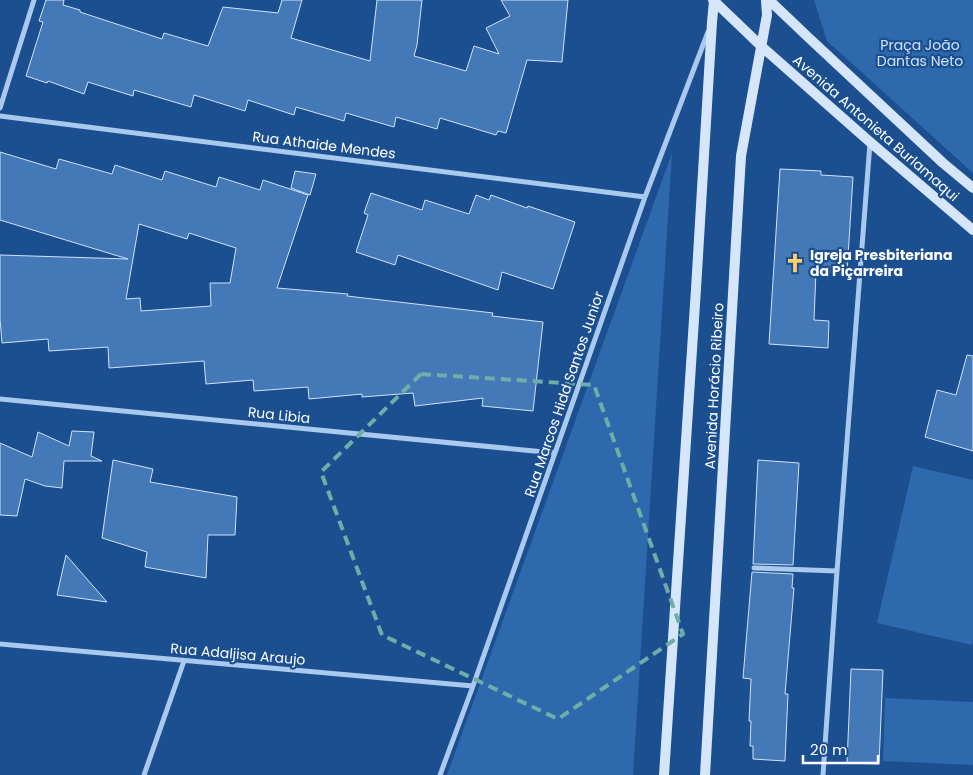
<svg xmlns="http://www.w3.org/2000/svg" width="973" height="775" font-family="Poppins,sans-serif">
  <style>
    .green { fill: #2e69ad }
    .building { fill: #4478b7; stroke: #cfe3fa; fill-rule: evenodd }
    .lines { fill: none; stroke-linecap: round; stroke-linejoin: round }
    .street { stroke: #a9c9ee; stroke-width: 5 }
    .secondary { stroke: #d6e6fa; stroke-width: 10 }
    .marked { fill: none; stroke: #6fada8; stroke-width: 4; stroke-dasharray: 10 6; stroke-linejoin: round }
    .labels { text-anchor: middle; stroke-width: 4.5; stroke-linejoin: round; paint-order: stroke }
    .park-label { font-size: 14px; fill: #cfe3fa; stroke: #1b4f8f }
    .street-label { font-size: 14px; fill: #fff; stroke: #1b4f8f }
    .poi-label { font-size: 14px; font-weight: bold; fill: #fff; stroke: #1b4f8f; text-anchor: start }
  </style>
  <rect width="100%" height="100%" fill="#1b4f8f"/>
  <path class="green" d="M814,0h159v173l-146,-132z
    M672,153l-39,622h-186z
    M913,466l60,14v159l-1,6 -95,-22z
    M885,698l88,4v63l-90,-4z"/>
  <path class="building" d="M46,0h18l-1,5 17,5v2l82,27 2,-6 44,13 15,-39 55,6 4,-13h20l-11,38 79,23 7,-61h45l-5,45 -3,11 52,15 8,-25 25,8 -13,-26 24,-12 -9,-16h67l-6,62 -35,-2 -21,73 -8,-2 -2,4 -56,-17 -3,11 -41,-12 -2,10 -48,-14 -2,8 -48,-14 -2,8 -46,-15 -3,11 -51,-16 -3,12 -57,-17 -1,6 -45,-14 -4,12 -36,-13 -1,2 -21,-7 17,-54 -4,-1z
    M0,152l56,17 3,-10 53,15 3,-9 47,15 3,-9 51,16 3,-10 41,13 3,-10 45,15 -31,93 71,6 -1,2 146,17 -1,3 51,6 -10,89 -51,-5 1,-8 -68,8 -2,-13 -51,4v-3l-53,5 -1,-12 -54,4 -1,-11 -47,4 -2,-23 -95,7 -1,-21 -59,4 -1,-12 -46,4 -2,-24v-64l128,4 -128,-39zM139,224l48,15 2,-6 47,15 -6,35h-20l1,23 -70,5 -1,-13 -14,1z
    M780,169l41,2v4l32,2 -6,96 -31,-2 -2,49 15,1 -1,27 -59,-4z
    M295,171l21,3 -6,21 -19,-7z
    M371,193l51,17 3,-10 44,14 7,-19 13,5 2,-5 36,13 1,-2 47,16 -22,67 -51,-17 -4,18 -100,-35 -3,10 -39,-13 12,-37 -4,-2z
    M967,355l6,1v95l-48,-14 12,-47 19,5z
    M72,431l22,1 -3,24 11,5h-38l-2,27 -17,-2 -20,-7 -8,37 -17,-1v-72l32,14 6,-25 31,14z
    M113,460l40,9 -3,13 87,15 -2,38h-27l-2,43 -61,-11 2,-15 -45,-14z
    M758,460l41,3 -6,102 -40,-1z
    M66,555l41,47 -50,-7z
    M752,572l41,2 -1,14h2l-9,106h3l-3,67 -32,-2v-13h-3l1,-25h-2l2,-42 -8,-1z
    M851,669l32,1 -4,94 -32,-1z"/>
  <g class="lines">
    <path class="street" d="M0,108l34,-108
      M0,116l645,81
      M0,399l555,54
      M754,568l83,3
      M0,644l473,42
      M144,775l40,-114
      M440,775l33,-89 172,-489 63,-165
      M823,775l14,-204 33,-428"/>
    <path class="secondary" d="M713,0l48,46 109,96 103,88
      M769,0l40,38 134,125 30,25
      M664,775l32,-486 16,-267 2,-21
      M705,775l36,-619 26,-141 -1,-15"/>
  </g>
  <path class="marked" d="M421,374l173,11 89,249 -125,85 -176,-84 -61,-163z"/>
  <defs>
    <symbol id="church-bare" viewBox="-9 -9 18 18"><path d="M-1.2-6h2.4v3.5h3.3v2.4h-3.3V6h-2.4V-.1h-3.3v-2.4h3.3Z" fill="#ffd166" stroke="#1b4f8f" stroke-width="2.5" paint-order="stroke"/></symbol>
  </defs>
  <g fill-rule="evenodd">
    <use href="#church-bare" x="781" y="249" width="28" height="28"/>
  </g>
  <g class="labels">
    <g class="park-label">
      <text x="920" y="50">Praça João<tspan x="920" dy="16">Dantas Neto</tspan></text>
    </g>
    <g class="street-label">
      <text transform="translate(876 128) rotate(41)" y="5">Avenida Antonieta Burlamaqui</text>
      <text transform="translate(324 145) rotate(7)" y="5">Rua Athaide Mendes</text>
      <text transform="translate(714 386) rotate(-87)" y="5">Avenida Horácio Ribeiro</text>
      <text transform="translate(564 394) rotate(-71)" y="5">Rua Marcos Hidd Santos Junior</text>
      <text transform="translate(279 415) rotate(6)" y="5">Rua Libia</text>
      <text transform="translate(238 654) rotate(5)" y="5">Rua Adaljisa Araujo</text>
    </g>
    <g class="poi-label">
      <text x="810" y="260">Igreja Presbiteriana<tspan x="810" dy="16">da Piçarreira</tspan></text>
    </g>
  </g>
  <path d="M803 755v8h75v-8" fill="none" stroke="#ffffff" stroke-width="2.5"/>
  <text x="810" y="755" font-size="15" fill="#ffffff" stroke="#1b4f8f" stroke-width="4" paint-order="stroke">20 m</text>
</svg>
